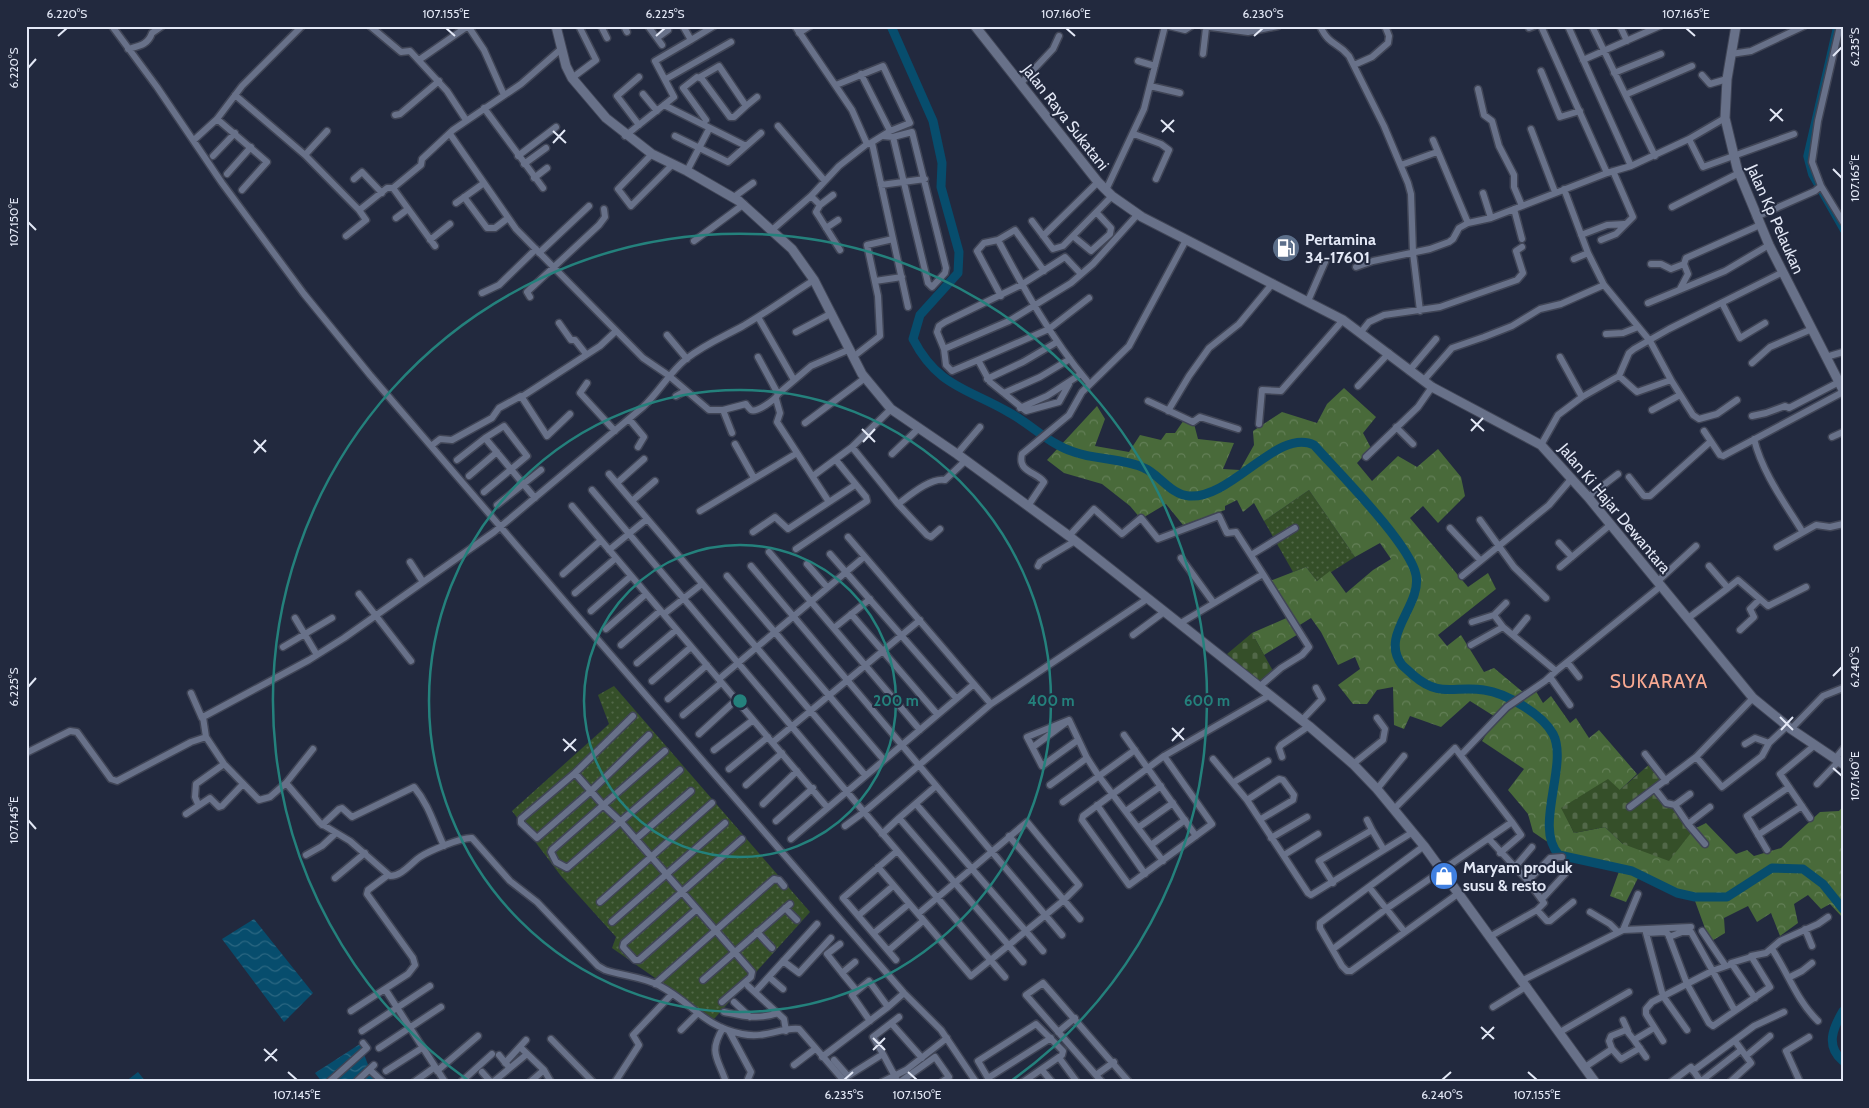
<svg xmlns="http://www.w3.org/2000/svg" width="1869" height="1108" font-family="Cabin,sans-serif">
  <style>
    .grass { fill: url(#grass-dots) }
    .forest { fill: url(#forest-crowns) }
    .cemetery { fill: url(#cemetery-stones) }
    .water { fill: url(#water-waves) }
    .lines { fill: none; stroke-linecap: round; stroke-linejoin: round }
    .canal { stroke: #074d6d; stroke-width: 5.5 }
    .river { stroke: #074d6d; stroke-width: 9 }
    .street-casing { stroke: #404556; stroke-width: 9 }
    .secondary-casing { stroke: #404556; stroke-width: 11 }
    .street { stroke: #687189; stroke-width: 6 }
    .secondary { stroke: #687189; stroke-width: 9 }
    .ticks { fill: none; stroke: #e3e8f6; stroke-width: 2 }
    .ring { fill: none; stroke: #24817c; stroke-width: 2.5 }
    .labels { text-anchor: middle; stroke-width: 4; stroke-linejoin: round; paint-order: stroke }
    .street-label { font-size: 16px; fill: #e3e8f6; stroke: #22293e }
    .poi-label { font-size: 16px; font-weight: bold; fill: #e3e8f6; stroke: #22293e; text-anchor: start }
    .quarter-label { font-size: 19px; letter-spacing: 1px; fill: #f9a992; stroke: #22293e }
    .centre { fill: #24817c; stroke: #22293e; stroke-width: 2.5 }
    .ring-label { font-size: 15px; text-anchor: middle; font-weight: bold; fill: #24817c; stroke: #22293e; stroke-width: 4; stroke-linejoin: round; paint-order: stroke }
    .neatline { fill: none; stroke: #e3e8f6; stroke-width: 2 }
    .ticks-label { font-size: 12px; text-anchor: middle; fill: #e3e8f6 }
  </style>
  <defs>
    <pattern id="grass-dots" width="8" height="8" patternUnits="userSpaceOnUse" patternTransform="scale(1.25)"><rect width="8" height="8" fill="#354f29"/><path d="M2 2h.1M6 6h.1" fill="none" stroke="#526849" stroke-width="1.8" stroke-linecap="round"/></pattern>
    <pattern id="forest-crowns" width="20" height="18" patternUnits="userSpaceOnUse" patternTransform="scale(1.25)"><rect width="20" height="18" fill="#496a3a"/><path d="M2 6a3 3 0 1 1 6 0M12 15a3 3 0 1 1 6 0" fill="none" stroke="#637f57"/></pattern>
    <pattern id="cemetery-stones" width="16" height="16" patternUnits="userSpaceOnUse" patternTransform="scale(1.25)"><rect width="16" height="16" fill="#354f29"/><path d="M2 7V4a2 2 0 0 1 4 0v3zM10 15v-3a2 2 0 0 1 4 0v3z" fill="#526849"/></pattern>
    <pattern id="water-waves" width="16" height="10" patternUnits="userSpaceOnUse" patternTransform="scale(1.25)"><rect width="16" height="10" fill="#074d6d"/><path d="M0 5q4-4 8 0t8 0" fill="none" stroke="#2b6782"/></pattern>
  </defs>
  <rect width="100%" height="100%" fill="#22293e"/>
  <path class="grass" d="M1309,490l46,67 -38,24 -11,-14 -13,5 -29,-51z
    M614,686l196,226 -96,107 -102,-71 4,-11 -55,-61 -49,-65 97,-87 -11,-29z"/>
  <path class="forest" d="M1344,388l32,29 -13,16 8,15 -14,15 15,18 26,-25 19,11 21,-18 23,28 4,19 -27,27 -15,-17 -13,12 58,69 20,-14 8,16 -58,46 9,11 14,-11 23,37 10,-4 30,25 10,-5 9,15 8,-7 19,27 6,-5 13,20 10,-8 38,44 -17,16 -58,18 12,25 31,-6 18,17 71,-15 12,-6 30,31 11,-4 7,6 27,-8 39,-36 19,-1 4,-5v112l-13,-14 -9,5 -13,-14 -14,9 4,19 -18,13 -9,-23 -14,9 -9,-16 -24,12 1,15 -15,9 -15,-41 -39,-17 -15,-12 -15,30 -16,-6 11,-30 -47,-6 -41,-28 -5,-18 -20,-24 16,-21 -42,-28 15,-23 -27,-17 -29,26 -31,-11 -6,13 -10,-4 -1,-38 -16,3 -10,14h-14l-15,-19 22,-16 -5,-12 -17,8 -17,-33 -10,-14 -16,10 5,5 -36,22 -12,-22 39,-17 -21,-35 36,-14 11,14 13,-10 16,22 27,-23 18,-11 -11,-16 -25,14 -46,-67 -45,31 -10,-18 -11,9 -6,-12 -12,6v4l-42,15 -17,-21 -25,15 -11,-13 -28,-22 -38,-11 -17,-13 50,-54 8,13 -10,27 34,6 11,-17 21,5 5,-7h9l11,-16 7,3 5,19 36,4 -11,26 17,1 14,-25 -1,-14 29,-19 35,11 10,-19z"/>
  <path class="cemetery" d="M1252,633l21,38 -12,12 -34,-29z
    M1652,762l13,17 -9,7 38,43 -25,32 -46,-17 -18,-17 -31,6 -13,-25 47,-29 12,11z"/>
  <path class="water" d="M254,919l59,74 -29,29 -62,-83z
    M360,1044l12,31 7,7h-57l-7,-9z
    M138,1072l8,10h-21z"/>
  <g class="lines">
    <path class="canal" d="M1836,26l-30,130 5,19 32,56"/>
    <path class="river" d="M891,26l42,95 9,42 -1,24 18,65 -1,21 -38,42 -7,24c25,48 54,49 97,74 22,12 39,31 64,39 22,8 49,6 70,16 15,6 27,27 45,28 43,3 89,-69 125,-51 24,27 96,99 102,130 6,31 -37,60 -14,90 3,3 8,7 11,10 28,24 41,10 71,15 22,3 58,24 69,44 16,30 -20,94 6,121l73,16 45,22 18,4h32l45,-29 31,1 20,15 20,25
      M1843,1011c-10,17 -18,35 0,50"/>
    <defs>
      <path id="street" d="M112,26l45,61 65,96 82,111 66,81 195,227 339,391 37,37 35,52
        M370,26l31,26 9,-1 37,40 19,29
        M468,26l16,24 20,45
        M601,26l6,12
        M624,26l3,6
        M648,26l14,19
        M1169,26l16,4 6,-4
        M1203,26l45,6 30,-6
        M1320,26c10,21 17,15 29,30l35,70 24,57 3,11 2,59 7,58
        M1541,26l66,147
        M1568,26l63,140
        M1592,26l63,130
        M1620,26l7,15
        M1840,26l-22,95 -6,41 9,24 22,36
        M1529,28l5,-2
        M799,33l11,-7
        M657,38l11,-8
        M691,40l23,-14
        M128,49c11,-3 20,-4 24,-16l10,-7
        M1203,54l3,-26
        M1731,54l20,-3 53,-25
        M419,60l49,-34
        M1583,60l77,-34
        M1138,61l17,5
        M1354,65l18,-8 16,-14 1,-7 -4,-10
        M1541,71l19,46 20,-6
        M1614,73l47,-19
        M861,74l29,57
        M1702,75l8,9 17,-5
        M700,77l19,-11 27,40 -12,11h-4l-28,-38 -5,-2 -14,11 23,32
        M572,78l24,-18 -17,-34
        M666,79l65,-37
        M1021,83l32,-34 6,-13
        M836,85l47,-19 27,57 -20,8 -21,13
        M1150,86l30,7
        M1478,89l6,26 8,6 7,25 15,29v12l8,19
        M643,94l14,17
        M1627,94l65,-28
        M235,95l70,60 54,55
        M664,105l82,41
        M746,106l11,-9
        M484,108l59,80
        M395,115l5,-1 39,-33
        M217,119l50,43 -25,28
        M639,125l-22,-29 22,-19
        M778,126l46,54
        M1531,129l24,63
        M450,134l66,95 127,129 25,17 41,35h14l23,-6c1,2 3,4 5,6 6,3 25,-11 27,-16l33,-28 37,-16
        M1134,134l27,10 8,6 -13,29
        M625,136l49,-39 -19,-36 36,-21 -8,-14
        M675,136l53,26 33,-29
        M883,136l10,1 35,146 4,4 13,-14 1,-5 -34,-136 -19,5
        M1689,139l14,28 91,-33
        M194,140l23,-21 25,-33 60,-60
        M1433,140l35,83
        M872,143l36,164
        M652,154l-34,35 13,17 42,-42
        M305,155l22,-24
        M213,156l22,-23
        M518,156l38,-29
        M524,164l22,-16
        M1401,165l36,-13
        M687,171l22,-42
        M227,174l24,-27
        M534,178l13,-10
        M354,179l8,-7 20,21
        M881,185l44,-6
        M393,188l42,58
        M1564,189l24,64 16,32 46,56 21,39
        M1106,190l38,-81 21,-83
        M1483,193l8,25
        M811,196l9,9 -4,7 2,3 22,35
        M464,197l23,31h8l13,-10
        M734,197l19,-14
        M456,203l28,-20
        M820,205l13,-10
        M1672,207l67,-34
        M1514,209l8,30
        M1756,217l59,-26 6,-5
        M396,218l12,-9
        M1032,221l21,28 10,-3 49,-50
        M826,228l12,-8
        M772,230l39,-34 28,-30 28,-22 -15,-34 -57,-84
        M1581,235l26,-10 17,-1
        M346,236l20,-16 -7,-10 3,-2 25,-20h6l28,-23 1,-6 31,-29 68,-46 40,-35
        M1043,236l55,-54
        M1074,237l17,14 19,-17 1,-6 -14,-15
        M430,240l20,-16
        M998,240c26,49 53,98 89,141
        M1601,240l15,-6 17,-17 -20,-46
        M694,241l50,-37
        M539,253l50,-47
        M1574,259l14,-6
        M1651,264h10l10,5 13,-5
        M1356,267l17,-6 57,-12 19,-7 4,-3 6,-11 9,-5 23,-5 116,-45 24,-7 58,-27 36,-21
        M875,281l27,-4
        M1680,289l8,-15 -4,-10 2,-6 74,-33
        M482,293l17,-8 37,-36
        M1001,296l-24,-45 7,-8 14,-3 17,-10 29,41
        M530,297l-3,-5 72,-67 6,-8 -1,-8
        M1308,301l17,-39
        M1648,303l77,-32 44,-26
        M1722,303l18,35 25,-15
        M758,317l36,63
        M559,323l12,17h4l11,14
        M796,332l36,-19
        M1361,332l8,-10 15,-7 56,-8 77,-27 6,-7 -7,-22 6,-4
        M1606,334l17,-1 15,-6
        M667,335l20,24
        M944,349l-7,-17 2,-6 6,-4 76,-37 44,-28 16,17
        M758,357l20,37
        M853,357l27,-21 -2,-40 -11,-51 26,-6
        M1560,357l22,40
        M1826,357l17,-5
        M978,360l-26,11 -6,-6 -2,-16 65,-28 62,-38 22,-19 45,-50
        M1752,363l18,-16 42,-18
        M1409,371l27,-32
        M1619,376l18,16 34,-12 22,35 6,4 18,-5 20,-14
        M987,379l36,-17 34,-20
        M1423,381l29,-33 32,-11 28,-11 28,-17 21,-5 43,-19
        M587,383l-7,10 35,38
        M1069,384l-10,18 -33,9 -36,-29 -12,-22 71,-31 40,-31
        M1358,386l31,-33
        M1004,393l36,-16 30,-18
        M523,396l77,-50 16,-15
        M676,396l9,-5
        M776,399l4,14 -3,9 52,80
        M1148,401l45,21 7,-5 38,12
        M1020,408l27,-12 34,-22
        M723,410l9,23
        M1652,410l28,-15
        M1168,411l21,-35 20,-28 30,-24 34,-41
        M1752,416l14,-3 19,-7 4,2 50,-26
        M629,419l15,18 -6,10
        M805,423l60,-45
        M1259,424l3,-34 19,1 62,-71
        M1396,427l17,17
        M1704,431l16,24 3,1 120,-64
        M1832,437l11,-5
        M1754,439c8,33 30,63 48,92
        M735,444l19,34
        M1541,445l17,-30 24,-18 37,-21 10,-23 5,-4 35,-20 114,-57
        M431,446l9,-7 12,1 40,-22 7,-10 22,-12 26,40 23,-22
        M852,447l46,57 29,31 4,2 9,-8
        M892,454l27,-26
        M957,454l23,-27
        M1366,457l52,-50 14,-20
        M457,460l28,-22 50,60
        M609,474l256,301
        M469,476l28,-24
        M813,476l39,-29 39,-38
        M1629,477l15,19h6l60,-54
        M617,483l27,-24
        M592,490l272,322 127,-108 156,-105
        M484,492l43,-36 -23,-30 -19,12
        M1588,497l30,-23
        M632,501l23,-20
        M898,504c11,-8 33,-27 47,-24l20,-19
        M497,505l44,-35
        M572,506l255,301
        M1028,506l16,-24c-7,-10 -27,-10 -22,-28l47,-39 13,-23 47,-46 57,-106
        M700,511l97,-58
        M1480,520l34,47 32,31
        M1450,528l30,32
        M753,532l22,-15 13,12 67,-44
        M1069,536l25,-27 28,25 19,-16 17,21 61,-23 8,17 9,-1 27,42
        M848,537l143,167
        M1559,543l13,14
        M1777,547l39,-22 14,2 13,-3
        M796,549l71,-48 -1,-4 -30,-37
        M609,550l38,-31
        M769,552l151,178
        M830,554l126,144
        M1251,555l44,-27
        M1181,558l32,44
        M410,562l13,20
        M807,564l20,23
        M751,566l311,369
        M1038,566l2,-4 35,-21
        M1560,567l50,-42
        M563,574l37,-33
        M727,576l157,184
        M1462,576l87,-71 23,-27
        M1657,582l39,-36
        M1728,588l10,-8 30,26 38,-19
        M575,593l41,-35
        M359,594l52,67
        M591,611l40,-35
        M664,614l38,-30
        M851,614l86,100
        M1494,615l12,-12
        M295,618l22,37
        M1687,619l41,-31 -19,-22
        M1472,622l22,-7 9,12
        M1179,624l84,-50 46,73 -7,8 -21,13 -22,19
        M834,628l36,-29
        M606,629l40,-35
        M1740,630l14,-13 -4,-8 9,-9
        M1133,635l31,-23
        M1513,635l14,-17
        M621,645l39,-34
        M1471,645l32,-18 53,44 105,-85
        M283,647l49,-29
        M637,663l39,-33
        M1568,663l11,14
        M1550,677l20,28
        M719,679l145,-122
        M652,681l39,-34
        M191,693l11,25
        M668,699l39,-34
        M683,715l38,-32
        M633,716l-58,57 -54,46v4l16,15 54,-47 58,-56
        M1069,720l18,38 11,17 65,86
        M1069,720l-42,17 15,29 36,-26
        M1302,720l20,-21 -6,-11
        M1791,729l32,-33 20,-8
        M699,734l37,-34
        M1124,735l72,101
        M206,737l18,27 35,36 11,-3 16,-14 34,40 30,18 40,35c12,0 21,-13 30,-19 9,-6 42,-20 52,-19l38,43 27,21 61,64 7,4c18,6 39,7 55,16 32,17 43,40 82,48 24,5 38,-7 57,-5l46,53
        M773,742l147,-122
        M1745,744l10,-6 14,5
        M1033,747l35,-26
        M714,750l39,-30
        M665,751l-113,99 -1,2 5,10 11,6 113,-98
        M26,753l44,-22 7,1 34,47 6,2 74,-39 15,-5 -3,-20 106,-57 35,-22 150,-106 149,-125c16,-15 26,-34 43,-48 19,-15 37,-22 57,-33 24,-14 47,-31 71,-46
        M1645,754l21,27
        M1461,755l46,-48 38,-26 11,-10
        M1164,756l48,68 -83,61 -47,-65 1,-4 81,-60 106,-61
        M1282,757l-3,-9 2,-3 28,-19
        M1696,757l26,30 40,-31 7,-13 18,-17
        M1213,759l34,41 61,93 3,2 102,-63
        M1835,759l8,-10
        M1353,764l30,-24 2,-11 -8,-11
        M729,769l39,-32
        M575,773l28,32 17,16 132,151 -1,5 -29,25
        M1234,782l34,-21
        M286,783l27,-34
        M1817,784l22,-23
        M746,785l36,-32
        M1050,785l37,-27
        M1377,789l27,-33
        M1655,789l11,14 9,2 13,19 22,-17
        M1247,800l32,-21 4,1 11,15 -1,5 -32,19
        M1063,802l72,-52
        M198,804l-3,-7 1,-13 28,-20
        M763,804l34,-33
        M916,804l127,147
        M1097,805l48,69
        M1675,805l15,-11
        M1630,807l66,-50 57,-59
        M1126,811l35,-25
        M186,814l24,-16 9,9 3,-1 21,-22
        M899,818l37,-32
        M1810,818l-30,-44 35,-29
        M776,821l37,-33
        M1688,824l17,20
        M322,825l17,-16 3,-1 10,9 62,-30c15,18 20,38 30,59
        M845,826l19,-14 141,165
        M1139,827l34,-24
        M1372,830l12,20
        M882,834l17,-16 124,144
        M1758,835l44,-29
        M1009,836l71,83
        M1271,838l36,-21
        M636,839l55,-48
        M791,839l183,-155
        M1489,839l39,42 16,22 -7,7 -46,26
        M1151,845l34,-25
        M1424,846l-104,77v5l22,38 5,5h4l108,-78
        M1767,850l-20,-34 42,-29
        M1500,853l21,-18 -9,-13
        M306,855l16,-9 13,-12
        M1284,855l34,-21
        M878,867l93,109 93,-76 15,-15 -52,-63 -109,92
        M1515,867l17,-20
        M335,878l30,-25
        M1528,881l22,-23 12,-1
        M1333,883l-14,-22 53,-31 -5,-10
        M1369,887l35,44
        M1542,899l23,-25
        M600,902l112,-99
        M785,908l12,12
        M697,909l-58,51h-4l-12,-13 1,-4 118,-104
        M1537,910l10,11h3l23,-19
        M1590,912l20,12 8,8
        M859,915l34,-29
        M612,922l113,-99
        M1805,929l7,17
        M1623,930l15,-36
        M1702,931l23,34
        M757,932l15,16
        M874,933l35,-29
        M1669,937l13,-5h9l44,79
        M840,944l-13,10 15,19
        M1333,949l53,-40 126,-87 -57,-74 -61,61
        M1772,949c16,24 25,52 46,72
        M889,950l34,-29
        M896,960l-53,-62 54,-47
        M783,961l16,12 32,-35
        M855,962l-13,11 14,17
        M1731,963l20,-6
        M769,977l14,12
        M1790,977l12,-6 10,-8
        M703,980l87,-76
        M1523,980l100,-50 68,-3
        M655,984l119,-105 5,1 5,6
        M748,986l36,33 2,12
        M385,989l60,93
        M755,992l62,-68
        M734,1002l16,15
        M888,1007l16,-14
        M1493,1007l34,-21
        M351,1011l57,-37 7,-9 -2,-7 -46,-64 1,-4 20,-15
        M724,1012c20,4 34,8 54,1
        M1623,1020l5,11
        M891,1023l31,35
        M723,1028c-15,25 -5,30 3,54
        M681,1030l16,-16
        M1687,1030l-24,-34 -17,-63 19,-1 3,2 19,50 22,39 4,3 57,-39 -19,-31 15,-3 14,-12 38,-17 10,-7
        M362,1031l68,-45
        M729,1031l22,41 -3,7 2,3
        M1058,1032l17,-14
        M1560,1032l69,-40
        M551,1039l42,43
        M1634,1040l12,17
        M1663,1041l-17,-27v-5l6,-7 60,-31 20,-7 23,34
        M520,1047l24,23 7,12
        M379,1048l62,-41
        M1612,1049l9,10 19,-11
        M883,1054l-10,-17 26,-20
        M499,1055l9,11
        M1746,1056l24,-20
        M822,1057l66,-50 -19,-26 -17,14 18,26
        M1060,1059l17,23
        M834,1060l14,16 35,-22 15,28
        M505,1063l21,-23
        M794,1065l21,-16
        M1585,1067l27,-18 -3,-8 2,-5 15,-6 8,10 20,-12
        M370,1070l13,12
        M1042,1070l10,12
        M386,1071l36,-23
        M437,1071l41,-35
        M1693,1071l61,-45 30,-14
        M482,1072l9,10
        M1096,1075l18,-13
        M329,1082l38,-34 -4,-5
        M356,1082l18,-17
        M414,1082l21,-15
        M461,1082l31,-28
        M493,1082l34,-28
        M530,1082l14,-12
        M615,1082l24,-37 -6,-10 39,-41
        M882,1082l24,-12 41,-32
        M900,1082l35,-25 14,20 -7,5
        M1023,1082l39,-27 1,-4 -27,-27 -58,37 10,17 63,-40
        M1102,1082l-76,-87 17,-12 86,99
        M1671,1082l20,-15 10,15
        M1700,1082l41,-32
        M1730,1082l21,-19 -16,-22
        M1800,1082l-14,-31 23,-14"/>
      <path id="secondary" d="M556,26l10,40 6,12 34,40 46,36 35,17 52,30 53,48 22,31 48,94 29,35 66,45 112,82 240,190 44,38 24,25 47,57 171,236
        M975,26l123,156 14,14 30,21 201,103 89,67 109,58 47,52 165,201 38,31 52,35
        M1736,26l-9,53 -2,39 12,50 32,77 74,145"/>
    </defs>
    <use href="#street" class="street-casing"/>
    <use href="#secondary" class="secondary-casing"/>
    <use href="#street" class="street"/>
    <use href="#secondary" class="secondary"/>
  </g>
  <path class="ticks" d="M446,28l9,8M1066,28l9,8M1686,28l9,8M58,36l9,-8M656,36l9,-8M1254,36l9,-8M1833,56l9,-9M28,68l8,-9M1770,109l13,12M1161,120l13,12M1770,121l12,-12M553,131l13,12M1162,132l12,-12M553,143l12,-13M1833,169l9,9M28,222l8,8M1471,419l13,12M862,429l13,13M1471,431l12,-13M254,440l12,12M863,442l12,-13M254,453l12,-13M1833,676l9,-9M28,687l8,-9M1780,717l13,13M1172,728l12,12M1781,730l12,-13M563,739l13,12M1172,741l12,-13M564,751l12,-12M1833,768l9,8M28,820l8,9M1481,1027l13,12M873,1038l12,12M1482,1039l12,-12M264,1049l13,12M873,1050l12,-12M265,1061l12,-12M288,1072l9,8M908,1072l9,8M1528,1072l9,8M844,1080l9,-8M1442,1080l9,-8"/>
  <g class="ring">
    <circle cx="740" cy="701" r="156"/>
    <circle cx="740" cy="701" r="311"/>
    <path d="M469 1081A467 467 0 1 1 1011 1081"/>
  </g>
  <defs>
    <symbol id="fuel-disc" viewBox="-11 -11 22 22"><circle r="9.5" fill="#5c6f8a" stroke="#22293e"/><path d="M-5.5-6h7V0h2V4h1.3V-2.5L3-4.5l.8-.8L6-3V5H2.5V1h-1V6h-7ZM-4.2-4.7v3.2H.2V-4.7Z" fill="#fff"/></symbol>
    <symbol id="shop-disc" viewBox="-11 -11 22 22"><circle r="9.5" fill="#3f7fe0" stroke="#22293e"/><path d="M-5-2.5h2.3a2.7 3.5 0 0 1 5.4 0H5L5.5 6h-11ZM-1.5-2.5h3a1.5 2.3 0 0 0-3 0Z" fill="#fff"/></symbol>
  </defs>
  <g fill-rule="evenodd">
    <use href="#fuel-disc" x="1270" y="232" width="32" height="32"/>
    <use href="#shop-disc" x="1428" y="860" width="32" height="32"/>
  </g>
  <g class="labels">
    <g class="street-label">
      <text transform="translate(1066 117) rotate(52)" y="6">Jalan Raya Sukatani</text>
      <text transform="translate(1776 219) rotate(66)" y="6">Jalan Kp Pelaukan</text>
      <text transform="translate(1615 508) rotate(50)" y="6">Jalan Ki Hajar Dewantara</text>
    </g>
    <g class="poi-label">
      <text x="1305" y="245">Pertamina<tspan x="1305" dy="18">34-17601</tspan></text>
      <text x="1463" y="873">Maryam produk<tspan x="1463" dy="18">susu &amp; resto</tspan></text>
    </g>
    <g class="quarter-label">
      <text x="1659" y="688">SUKARAYA</text>
    </g>
  </g>
  <circle cx="740" cy="701" r="8" class="centre"/>
  <g class="ring-label">
    <text x="896" y="706">200 m</text>
    <text x="1051" y="706">400 m</text>
    <text x="1207" y="706">600 m</text>
  </g>
  <rect width="1869" height="1108" fill="none" stroke="#22293e" stroke-width="55"/>
  <rect x="28" y="28" width="1814" height="1052" class="neatline"/>
  <g class="ticks-label">
    <text x="67" y="18">6.220°S</text>
    <text x="446" y="18">107.155°E</text>
    <text x="665" y="18">6.225°S</text>
    <text x="1066" y="18">107.160°E</text>
    <text x="1263" y="18">6.230°S</text>
    <text x="1686" y="18">107.165°E</text>
    <text transform="translate(1855 47) rotate(-90)" y="4">6.235°S</text>
    <text transform="translate(14 68) rotate(-90)" y="4">6.220°S</text>
    <text transform="translate(1855 178) rotate(-90)" y="4">107.165°E</text>
    <text transform="translate(14 222) rotate(-90)" y="4">107.150°E</text>
    <text transform="translate(1855 667) rotate(-90)" y="4">6.240°S</text>
    <text transform="translate(14 687) rotate(-90)" y="4">6.225°S</text>
    <text transform="translate(1855 776) rotate(-90)" y="4">107.160°E</text>
    <text transform="translate(14 820) rotate(-90)" y="4">107.145°E</text>
    <text x="297" y="1099">107.145°E</text>
    <text x="844" y="1099">6.235°S</text>
    <text x="917" y="1099">107.150°E</text>
    <text x="1442" y="1099">6.240°S</text>
    <text x="1537" y="1099">107.155°E</text>
  </g>
</svg>
